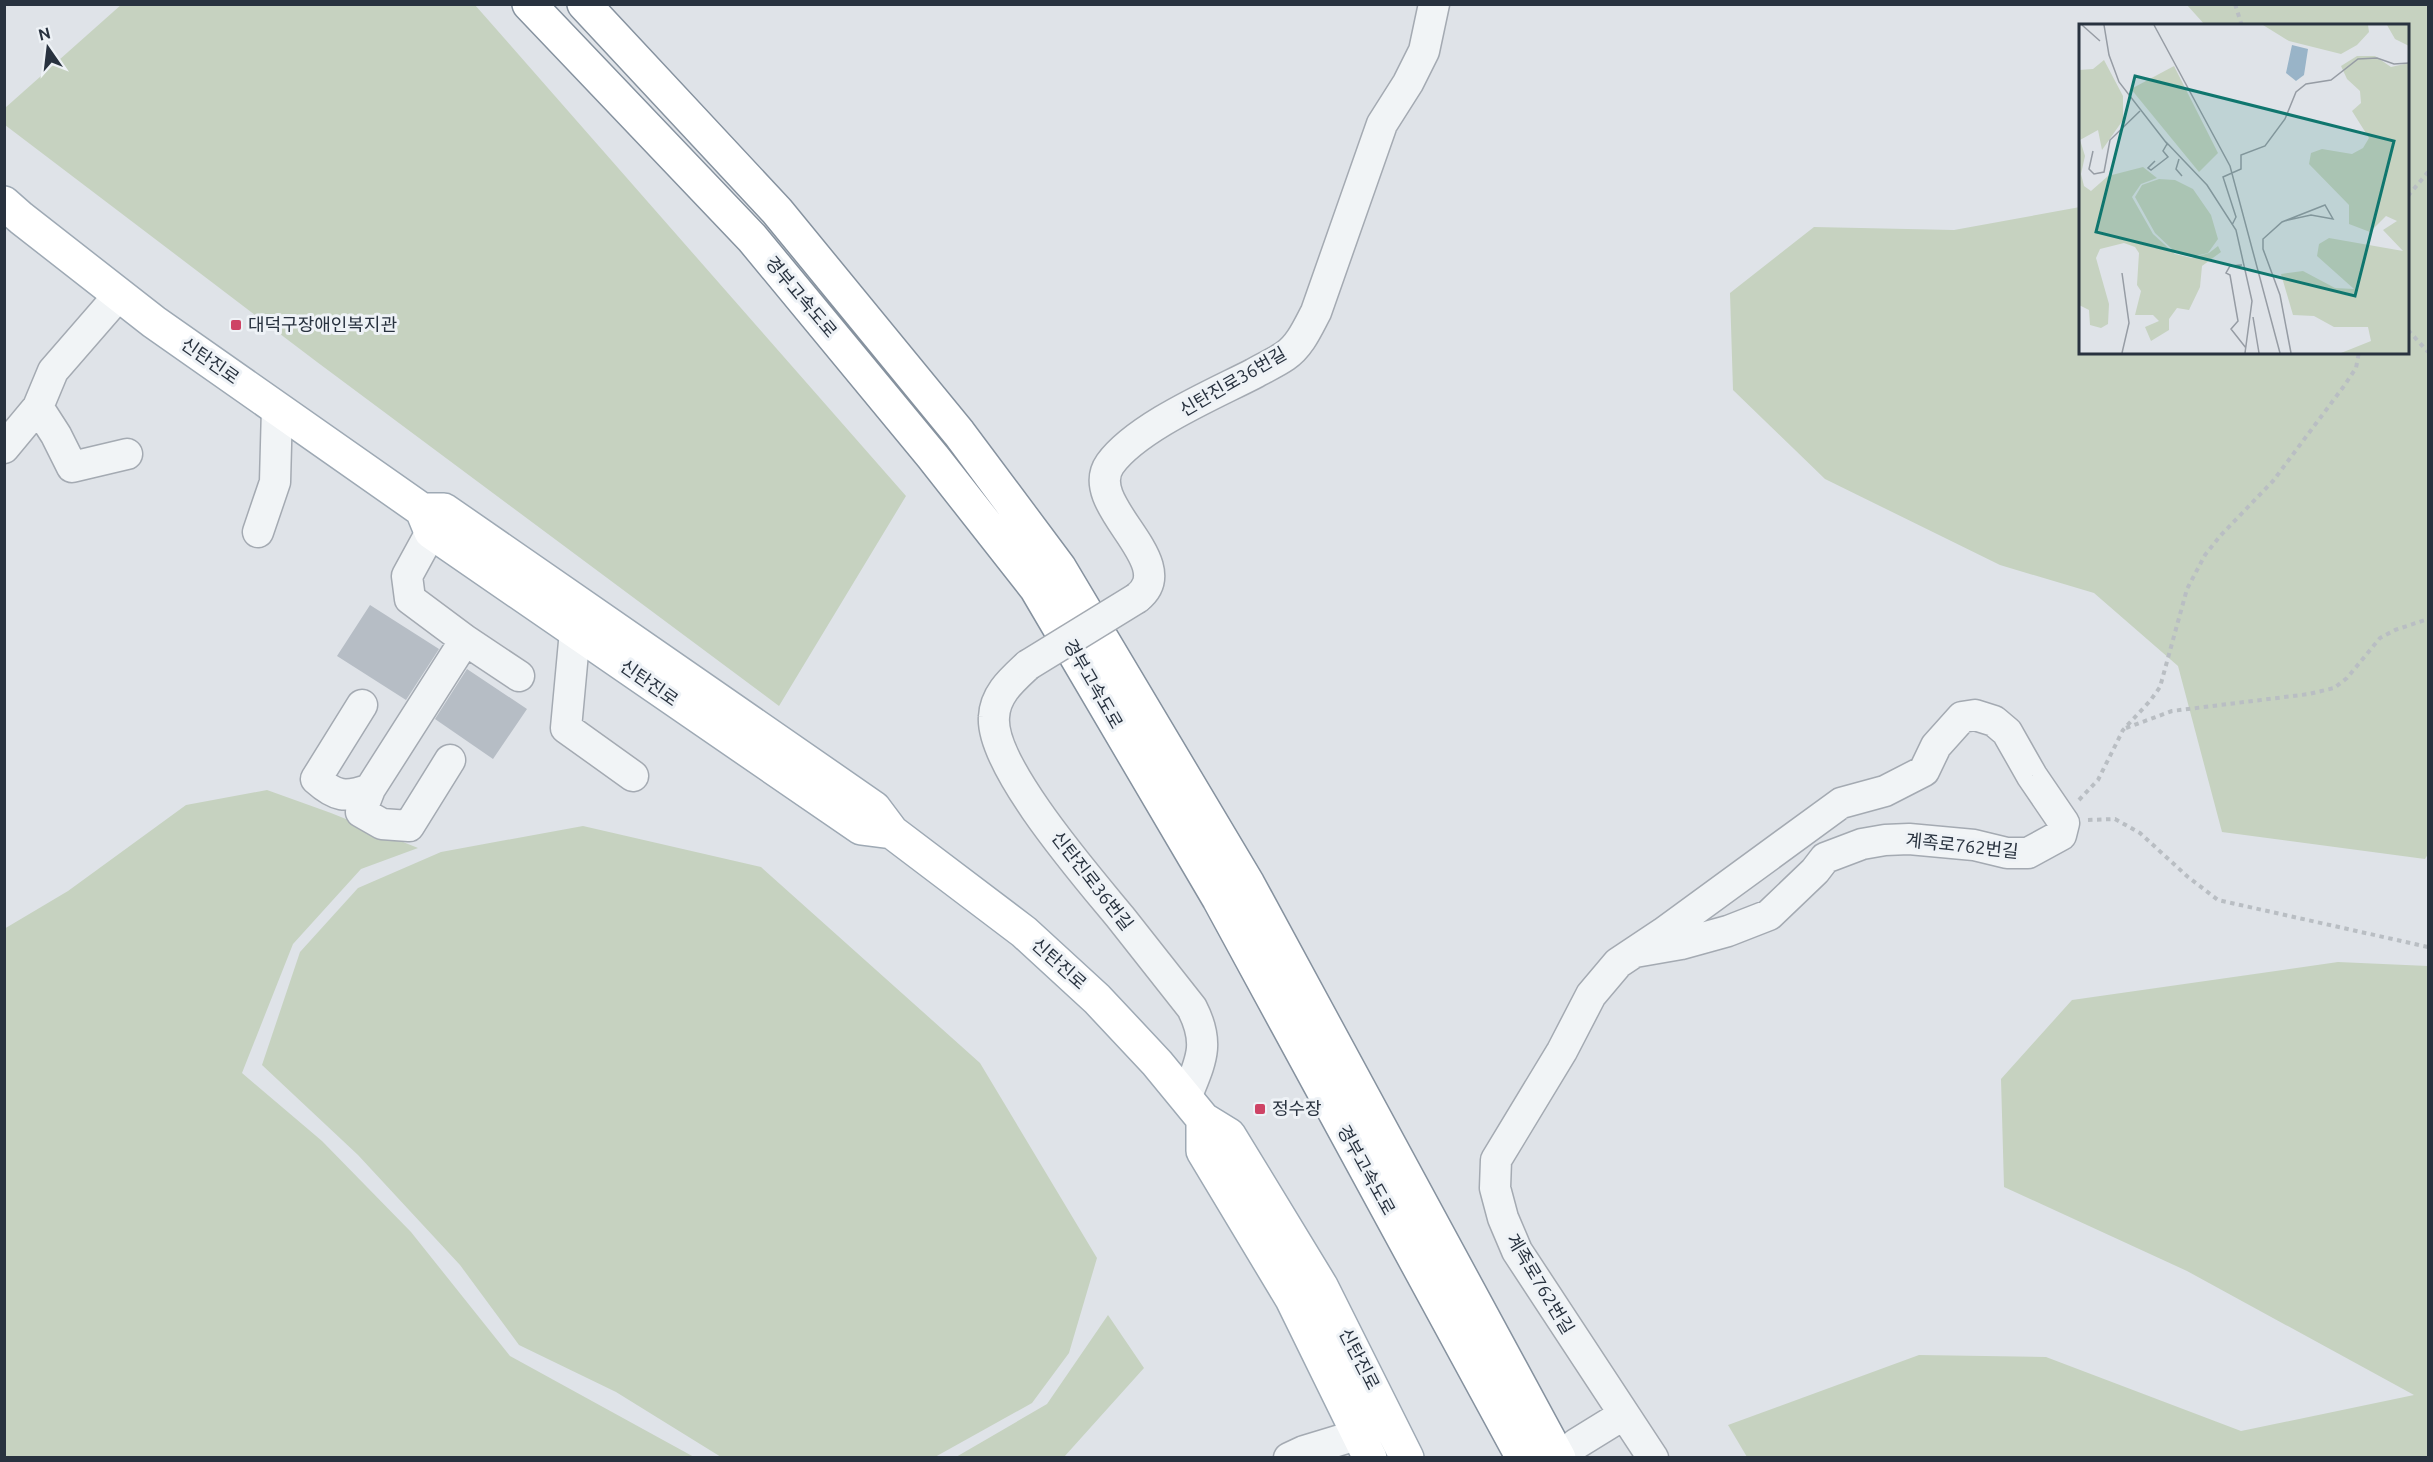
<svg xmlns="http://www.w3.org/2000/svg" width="2433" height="1462" font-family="Ubuntu,'Noto Sans KR',sans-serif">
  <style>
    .green { fill: #c6d2c0 }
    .building { fill: #b6bdc5 }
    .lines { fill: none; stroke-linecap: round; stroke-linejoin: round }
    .minor-casing { stroke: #a4aab2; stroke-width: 33 }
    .major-casing { stroke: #9ea9b4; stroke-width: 36 }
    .highway-casing { stroke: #86929f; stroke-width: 36 }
    .path { stroke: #b9bec3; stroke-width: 4; stroke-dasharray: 4.5 4.5; stroke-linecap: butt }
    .minor { stroke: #f1f4f6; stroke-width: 30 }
    .major { stroke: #fff; stroke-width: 33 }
    .highway { stroke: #fff; stroke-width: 33 }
    .minor-bridge-casing { stroke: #a4aab2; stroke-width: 33; stroke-linecap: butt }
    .minor-bridge { stroke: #f1f4f6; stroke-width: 30 }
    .poi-dot { fill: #ce4365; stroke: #eef2f6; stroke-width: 2 }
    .labels { text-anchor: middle; stroke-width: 6; stroke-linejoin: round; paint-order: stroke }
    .street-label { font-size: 18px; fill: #28323f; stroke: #eef2f6 }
    .poi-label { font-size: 18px; fill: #28323f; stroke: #eef2f6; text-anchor: start }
    .inset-road { fill: none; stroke: #969ca4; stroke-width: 1.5 }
    .view { fill: #0f766e; fill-opacity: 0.15; stroke: #0f766e; stroke-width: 3 }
    .inset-edge { fill: none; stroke: #28323f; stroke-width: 3 }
  </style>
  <rect width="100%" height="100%" fill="#dfe3e8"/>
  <path class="green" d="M122,4l353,1 431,491 -127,210 -462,-344 -312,-237v-17z
    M2187,5h241v849l-3,5 -203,-27 -44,-166 -84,-73 -94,-28 -175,-86 -92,-89 -3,-97 84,-66 140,3 126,-23v145h328v-326l-203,-1z
    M267,790l64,23 87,35 -57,21 -68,75 -51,129 80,68 89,91 99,124 184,101h-689l-1,-528 64,-38 118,-86z
    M583,826l178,41 219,196 117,195 -28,95 -37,50 -97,54h-214l-105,-65 -97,-47 -59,-80 -102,-110 -96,-90 38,-113 58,-64 83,-36z
    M2338,962l90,4v491h-681l-19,-32 191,-70 127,2 195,74 173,-36 -227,-124 -183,-84 -3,-108 71,-79z
    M1108,1315l36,53 -80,89h-108l91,-53z"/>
  <path class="building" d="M370,605l69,44 -33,51 -69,-44z
    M467,669l60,40 -34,50 -58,-40z"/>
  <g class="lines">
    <defs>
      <path id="minor" d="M38,407l18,28 16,32 55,-13
        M4,448l34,-41 15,-36 66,-76
        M258,532l17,-50 2,-74
        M1137,598c46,-36 -56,-93 -27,-134 27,-37 102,-69 143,-90 10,-6 22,-11 32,-18 15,-10 23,-29 31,-44l66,-188 26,-41 16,-32 10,-47
        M575,631l-9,97 67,48
        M465,640l54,36
        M1028,665c-16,15 -33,29 -34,52 -4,49 95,162 127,201 24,30 47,60 71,90 19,37 8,54 -6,90
        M362,705l-46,74c20,18 29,19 54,10l95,-149 -55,-41 -3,-23 24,-44
        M370,789l-9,23 21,12 27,2 41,-66
        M1635,952l46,-8 47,-13 41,-16 46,-44 10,-13 37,-14 23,-4 24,-1 65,6 33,8h21l33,-18 3,-12 -32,-47 -25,-44 -13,-11 -19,-6 -13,2 -26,29 -12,25 -39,20 -44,12 -178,130 -45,30 -27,32 -29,56 -66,109 -1,28 8,30 14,33 136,207
        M1576,1444l47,-29
        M1289,1458l15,-7 56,-17"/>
      <path id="major" d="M4,203l17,15 133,104 268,188 9,22 430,296 31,4
        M422,510h22l430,298 18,24 132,100 73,67 60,64 46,56 26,16 92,151 86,172
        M1203,1119v32l89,148 78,159"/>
      <path id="highway" d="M529,4l223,234 181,219 103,131 183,311 304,559
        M584,4l193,207 182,222 100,134 189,317 311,574"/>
    </defs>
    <use href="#minor" class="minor-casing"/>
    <use href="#major" class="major-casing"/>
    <use href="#highway" class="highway-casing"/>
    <path class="path" d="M2235,4l7,22
      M2408,196l20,-24
      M2408,330l20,22
      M2126,728l46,-17 137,-17 25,-6 13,-10 33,-40 15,-8 33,-11
      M2079,800l19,-20 25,-50 27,-29 10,-14 27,-98 18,-34 16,-20 52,-54 71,-95 12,-18 3,-16
      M2088,820l27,-1 25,14 48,44 30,23 210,47"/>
    <use href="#minor" class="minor"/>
    <use href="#major" class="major"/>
    <use href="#highway" class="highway"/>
    <defs>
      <path id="minor-bridge" d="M1028,665l109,-67"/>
    </defs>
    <use href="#minor-bridge" class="minor-bridge-casing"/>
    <use href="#minor-bridge" class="minor-bridge"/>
  </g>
  <g class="poi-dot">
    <rect x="230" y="319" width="12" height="12" rx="3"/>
    <rect x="1254" y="1103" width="12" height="12" rx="3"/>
  </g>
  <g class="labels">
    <g class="street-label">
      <text transform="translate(801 297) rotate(50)" y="6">경부고속도로</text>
      <text transform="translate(210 361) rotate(35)" y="6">신탄진로</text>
      <text transform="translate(1233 382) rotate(-30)" y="6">신탄진로36번길</text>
      <text transform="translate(649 683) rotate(35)" y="6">신탄진로</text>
      <text transform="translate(1093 684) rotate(60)" y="6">경부고속도로</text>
      <text transform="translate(1962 846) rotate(6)" y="6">계족로762번길</text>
      <text transform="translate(1092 881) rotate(52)" y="6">신탄진로36번길</text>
      <text transform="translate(1059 964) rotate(42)" y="6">신탄진로</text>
      <text transform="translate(1366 1170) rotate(61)" y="6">경부고속도로</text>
      <text transform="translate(1540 1284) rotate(59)" y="6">계족로762번길</text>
      <text transform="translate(1359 1359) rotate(63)" y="6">신탄진로</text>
    </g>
    <g class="poi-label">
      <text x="248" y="331">대덕구장애인복지관</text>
      <text x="1272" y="1115">정수장</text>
    </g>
  </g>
  <g transform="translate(2079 24)">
    <rect width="330" height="330" fill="#dfe3e8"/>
    <path d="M184,1h105l1,7 -12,13 -16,9 -52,-13zM308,1h22v21l-14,-7zM278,32h18l16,11 18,-4v290h-68l30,-12 -3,-14h-34l-20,-11 -21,-1 -12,-41 22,-3 32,17 19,1 -37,-33 2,-12 10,-6 74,13 -20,-21 14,-9 -11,-5 -16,16 -21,-8v-19l-40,-41 2,-11 11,-4 30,5 11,-6 6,-10 -17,-27 9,-8 -1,-12 -13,-12 -6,-13zM25,36l19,36v24l-21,30 -4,-20 -18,10 5,16 -4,18 3,12 7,5 17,-15 35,-9 14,11 -16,6 -9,13 21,37 22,20 17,4 17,-5 9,-7 3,6 -19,14 -2,21 -11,23 -12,-2 -8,11v11l-18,11 -6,-14 14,-6 -6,-6h-18l6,-24 -4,-6 2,-32 -4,-6 -11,-4 -24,6 -4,9 13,46 -1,20 -7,4 -11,-3 -1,-15 -10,-5v-235l14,-1zM95,42l44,87 -19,19 -68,-83zM80,155l16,1 18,9 18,26 7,24 -10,14 -16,4 -16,-4 -21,-20 -20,-36 7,-12z" fill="#c6d2c0"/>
    <path d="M213,21l16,4 -4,26 -8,6 -10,-8z" fill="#99b4c8"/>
    <path class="inset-road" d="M3,1l18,16M25,1l5,30 10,27 49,63M75,1l76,141 50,187M87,118l41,43 29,45 16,71 -7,52M14,127l-4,18 5,5 10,-2 6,-32 30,-29M100,135l-3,10 6,7M76,137l-7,7 3,2 17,-13 -5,-6 4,-7M205,197l27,-6 22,4 -8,-14 -43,17 -19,17v10l17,46 11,58M153,201l4,-8 -13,-40 18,-8v-14l24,-9 20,-27 11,-27 10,-8 25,-4 27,-21 19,-1 17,6 15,-1M163,241l-12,1 -4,7 4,2 8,46 -7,8 15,19M174,293l6,36M43,329l7,-30 -7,-50"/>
    <path class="view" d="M56,52l259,65 -39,155 -259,-64z"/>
    <rect width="330" height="330" class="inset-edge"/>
  </g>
  <rect width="2433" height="1462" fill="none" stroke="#28323f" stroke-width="12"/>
  <g transform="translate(48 48) rotate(346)" stroke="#eef2f6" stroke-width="4.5" paint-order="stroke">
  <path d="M0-4.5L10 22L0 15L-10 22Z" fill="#28323f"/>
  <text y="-9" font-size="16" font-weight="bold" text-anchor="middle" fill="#28323f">N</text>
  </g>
</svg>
